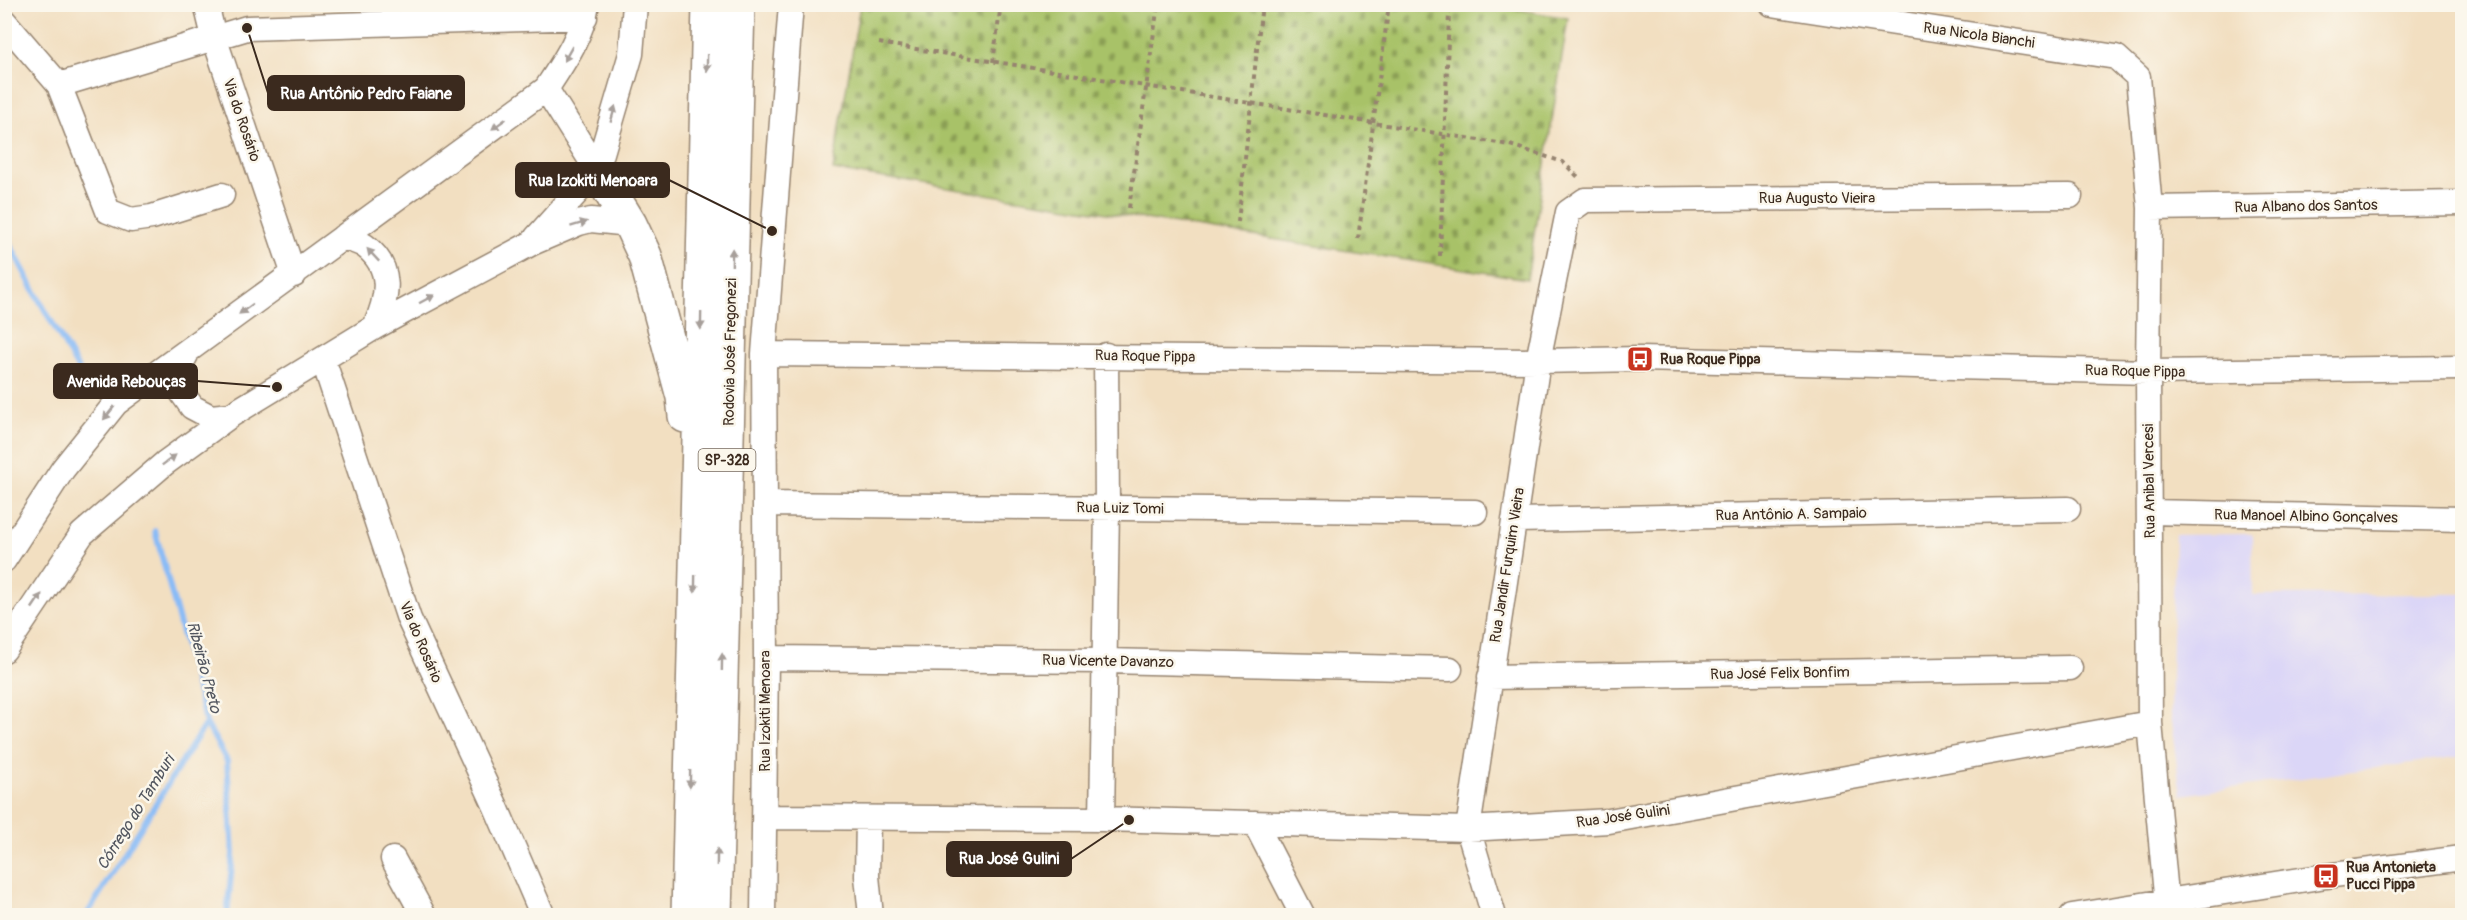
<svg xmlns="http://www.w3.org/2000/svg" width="2467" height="920" font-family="Pangolin,sans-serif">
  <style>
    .built { fill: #dbd6f7 }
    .cemetery { fill: url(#cemetery-stones); stroke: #727643; stroke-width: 1.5 }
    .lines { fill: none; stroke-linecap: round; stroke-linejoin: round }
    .stream { stroke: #89bbf6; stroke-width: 6 }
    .minor-casing { stroke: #968470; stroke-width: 27 }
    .highway-casing { stroke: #968470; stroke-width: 36 }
    .path { stroke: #968470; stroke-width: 4; stroke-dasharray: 4.5 4.5; stroke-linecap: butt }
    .minor { stroke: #fff; stroke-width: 24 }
    .highway { stroke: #fff; stroke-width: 33 }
    .oneway { fill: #a79f9a }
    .labels { text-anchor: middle; stroke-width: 5; stroke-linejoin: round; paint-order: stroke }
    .shield { fill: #fbf7ec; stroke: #75685c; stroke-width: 1.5 }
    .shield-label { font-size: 14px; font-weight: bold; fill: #3b2a1e }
    .street-label { font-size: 15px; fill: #3b2a1e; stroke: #fbf7ec }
    .poi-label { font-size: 15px; font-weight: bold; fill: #3b2a1e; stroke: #fbf7ec; text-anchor: start }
    .water-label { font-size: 16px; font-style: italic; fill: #52565f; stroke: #fbf7ec }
    .leader { fill: none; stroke: #3b2a1e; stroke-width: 2 }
    .callout-dot { fill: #3b2a1e; stroke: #fbf7ec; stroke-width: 2 }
    .callout { fill: #3b2a1e; stroke: #3b2a1e; stroke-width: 2 }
    .callout-label { font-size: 16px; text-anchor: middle; font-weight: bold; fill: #fff }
  </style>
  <defs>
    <pattern id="cemetery-stones" width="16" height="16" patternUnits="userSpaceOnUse" patternTransform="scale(1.5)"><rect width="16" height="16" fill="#a8c268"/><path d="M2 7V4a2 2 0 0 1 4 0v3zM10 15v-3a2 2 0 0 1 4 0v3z" fill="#8a9e55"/></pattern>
  </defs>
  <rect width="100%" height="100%" fill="#fbf7ec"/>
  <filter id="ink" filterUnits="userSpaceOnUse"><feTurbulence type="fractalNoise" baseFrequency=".0167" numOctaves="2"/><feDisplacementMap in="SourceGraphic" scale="12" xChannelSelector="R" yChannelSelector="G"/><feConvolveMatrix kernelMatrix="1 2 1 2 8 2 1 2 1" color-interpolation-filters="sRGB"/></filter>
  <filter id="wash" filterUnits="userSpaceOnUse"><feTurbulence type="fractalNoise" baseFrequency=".008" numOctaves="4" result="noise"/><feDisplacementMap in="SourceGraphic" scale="24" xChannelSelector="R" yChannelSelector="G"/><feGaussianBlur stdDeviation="1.35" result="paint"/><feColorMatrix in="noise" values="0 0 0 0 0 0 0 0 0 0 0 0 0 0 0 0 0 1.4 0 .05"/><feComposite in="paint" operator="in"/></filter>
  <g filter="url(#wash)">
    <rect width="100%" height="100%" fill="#f2dfc1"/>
    <path class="built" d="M2252,534l1,61 209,-1v162l-281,39 -11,-81 5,-179z"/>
    <path class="cemetery" d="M1485,4l83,14 -41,261 -694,-109 27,-165z"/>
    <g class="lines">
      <path class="stream" d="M4,233l33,63 43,76
        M155,531l51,192 21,38 6,93 -6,62
        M86,916l120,-193"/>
    </g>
  </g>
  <g filter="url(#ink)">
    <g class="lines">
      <defs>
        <path id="minor" d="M206,4l8,33 80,238
          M1772,4l344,53 22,20 12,131 -2,164 2,351 18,193
          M4,21l55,64 49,126 23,9 21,-3 70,-22
          M59,85l188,-57 338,-11
          M546,89l51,81
          M2150,208l312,-5
          M343,237c7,3 16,5 22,9 29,22 23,52 10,81
          M536,238l61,-68 34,-116 4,-50
          M188,351l-10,19 2,20 12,17 19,10 20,-2
          M764,354l774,7 102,-2 508,13 314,-4
          M323,359l86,260 87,188 47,109
          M765,504l710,8
          M2150,512l312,7
          M1514,520l554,-11
          M4,560l59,-91 53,-66 430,-314c17,-26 36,-53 41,-85
          M4,650l78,-116 83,-71 66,-48 144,-88 157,-84 47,-20 12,-3 39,4
          M766,658l340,3 344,8
          M1490,677l580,-9
          M765,817l337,2 366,10 141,-8 541,-98
          M868,818l-1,58 4,40
          M1102,819l5,-311 -1,-153
          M1255,823l48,93
          M393,859l31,57
          M763,916l3,-258 -2,-304 27,-350
          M1494,916l-26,-87 70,-468 30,-149 17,-12 485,-4
          M2072,916l254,-40 136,-18"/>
        <path id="highway" d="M597,170l33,54 15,32 38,141 2,19
          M688,916l21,-912
          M715,916l23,-912"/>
      </defs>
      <use href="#minor" class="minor-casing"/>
      <use href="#highway" class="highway-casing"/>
      <path class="path" d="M879,43l631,102 53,17 17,17
        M993,62l8,-58
        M1129,208l29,-204
        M1238,222l24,-218
        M1358,239l31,-235
        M1440,256l9,-244"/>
      <use href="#minor" class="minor"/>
      <use href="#highway" class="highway"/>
    </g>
    <defs><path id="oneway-solid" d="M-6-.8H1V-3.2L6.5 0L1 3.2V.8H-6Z" transform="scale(1.5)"/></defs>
    <g class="oneway">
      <use href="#oneway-solid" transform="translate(568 54) rotate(120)"/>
      <use href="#oneway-solid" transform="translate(707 63) rotate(91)"/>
      <use href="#oneway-solid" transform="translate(613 114) rotate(-74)"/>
      <use href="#oneway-solid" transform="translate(499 124) rotate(144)"/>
      <use href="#oneway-solid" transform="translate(579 224) rotate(-17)"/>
      <use href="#oneway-solid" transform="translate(373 255) rotate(-133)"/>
      <use href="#oneway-solid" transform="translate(732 257) rotate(-89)"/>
      <use href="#oneway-solid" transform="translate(427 299) rotate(-28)"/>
      <use href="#oneway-solid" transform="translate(246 309) rotate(144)"/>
      <use href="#oneway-solid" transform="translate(701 321) rotate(91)"/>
      <use href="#oneway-solid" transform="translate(109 413) rotate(129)"/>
      <use href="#oneway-solid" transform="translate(169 460) rotate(-37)"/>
      <use href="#oneway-solid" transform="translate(695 584) rotate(91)"/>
      <use href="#oneway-solid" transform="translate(37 601) rotate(-56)"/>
      <use href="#oneway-solid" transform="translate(722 662) rotate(-89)"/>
      <use href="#oneway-solid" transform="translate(690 779) rotate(91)"/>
      <use href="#oneway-solid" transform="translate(717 857) rotate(-89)"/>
    </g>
  </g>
  <defs>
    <symbol id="bus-square" viewBox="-11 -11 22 22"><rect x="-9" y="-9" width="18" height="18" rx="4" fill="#c8321e" stroke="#fbf7ec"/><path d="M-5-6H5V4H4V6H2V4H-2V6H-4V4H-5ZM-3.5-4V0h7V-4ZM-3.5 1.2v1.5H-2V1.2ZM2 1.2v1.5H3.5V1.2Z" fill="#fff"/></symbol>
  </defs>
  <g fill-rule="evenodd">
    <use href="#bus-square" x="1625" y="344" width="30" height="30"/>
    <use href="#bus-square" x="2311" y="861" width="30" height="30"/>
  </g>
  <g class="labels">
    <rect class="shield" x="698.5" y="449" width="57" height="22" rx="4.5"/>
    <g class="shield-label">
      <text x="727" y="465">SP-328</text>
    </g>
    <g class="street-label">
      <text transform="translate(1979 35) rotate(8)" y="5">Rua Nicola Bianchi</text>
      <text transform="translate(242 120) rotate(71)" y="5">Via do Rosário</text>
      <text x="1817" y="203">Rua Augusto Vieira</text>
      <text transform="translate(2306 206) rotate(-1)" y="5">Rua Albano dos Santos</text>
      <text transform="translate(730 352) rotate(-89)" y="5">Rodovia José Fregonezi</text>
      <text transform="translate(1145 356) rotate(1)" y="5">Rua Roque Pippa</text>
      <text transform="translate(2135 371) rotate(1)" y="5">Rua Roque Pippa</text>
      <text transform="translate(2149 481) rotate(-91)" y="5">Rua Anibal Vercesi</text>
      <text transform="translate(1120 508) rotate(1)" y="5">Rua Luiz Tomi</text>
      <text transform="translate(1791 514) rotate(-1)" y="5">Rua Antônio A. Sampaio</text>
      <text transform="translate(2306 516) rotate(1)" y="5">Rua Manoel Albino Gonçalves</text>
      <text transform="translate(1507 565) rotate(-81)" y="5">Rua Jandir Furquim Vieira</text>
      <text transform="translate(421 642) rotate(67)" y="5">Via do Rosário</text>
      <text transform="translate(1108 661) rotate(1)" y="5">Rua Vicente Davanzo</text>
      <text transform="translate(1780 673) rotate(-1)" y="5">Rua José Felix Bonfim</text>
      <text transform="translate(765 711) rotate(-90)" y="5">Rua Izokiti Menoara</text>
      <text transform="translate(1623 816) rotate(-8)" y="5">Rua José Gulini</text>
    </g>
    <g class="poi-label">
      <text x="1660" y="364">Rua Roque Pippa</text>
      <text x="2346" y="872">Rua Antonieta<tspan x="2346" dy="17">Pucci Pippa</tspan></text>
    </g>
    <g class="water-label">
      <text transform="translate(205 667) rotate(75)" y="6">Ribeirão Preto</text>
      <text transform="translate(135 812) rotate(-58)" y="6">Córrego do Tamburi</text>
    </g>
  </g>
  <path class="leader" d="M247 28L268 93M772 231L669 180M277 387L197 381M1129 820L1071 859"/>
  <g class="callout-dot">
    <circle cx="247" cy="28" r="6"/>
    <circle cx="772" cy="231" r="6"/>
    <circle cx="277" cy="387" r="6"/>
    <circle cx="1129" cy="820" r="6"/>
  </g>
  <g class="callout">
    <rect x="268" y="76" width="196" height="34" rx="6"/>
    <rect x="516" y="163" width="153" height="34" rx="6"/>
    <rect x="54" y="364" width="143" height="34" rx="6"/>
    <rect x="947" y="842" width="124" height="34" rx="6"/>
  </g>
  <g class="callout-label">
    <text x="366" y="99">Rua Antônio Pedro Faiane</text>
    <text x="593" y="186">Rua Izokiti Menoara</text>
    <text x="126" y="387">Avenida Rebouças</text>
    <text x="1009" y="864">Rua José Gulini</text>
  </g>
  <rect width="2467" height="920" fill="none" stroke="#fbf7ec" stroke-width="24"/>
</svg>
